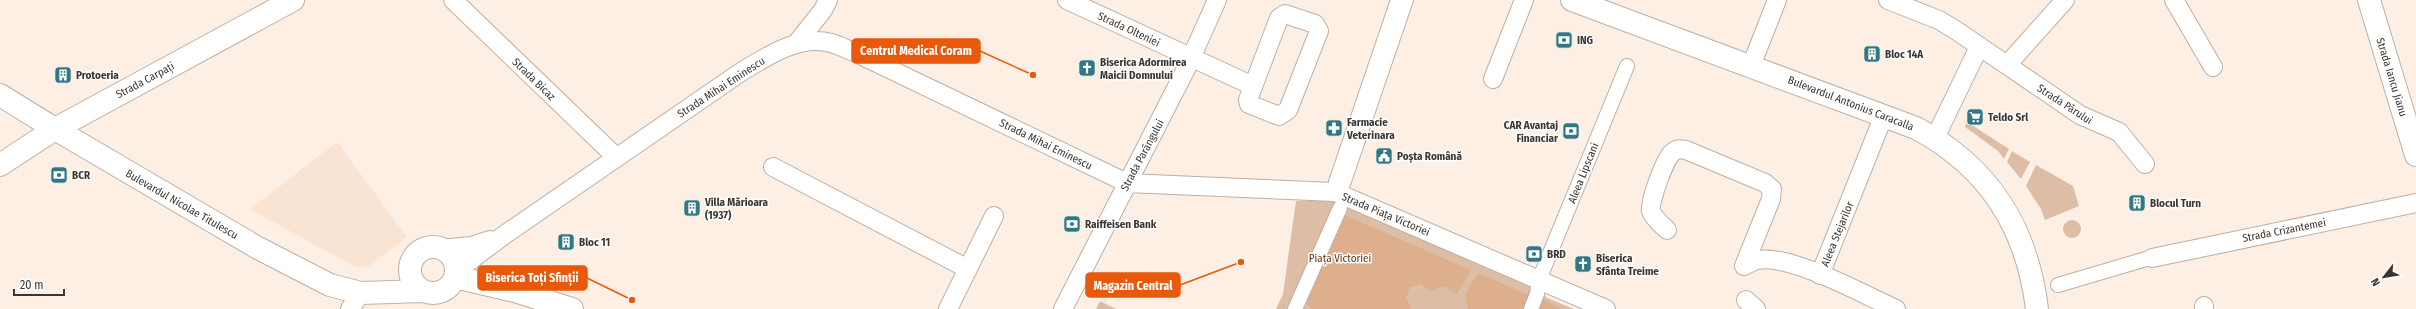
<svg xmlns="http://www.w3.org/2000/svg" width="2416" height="309" font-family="'Fira Sans Condensed',sans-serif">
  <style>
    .built { fill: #f9e4d3 }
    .green { fill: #ddbda5 }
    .forest { fill: #ddaf8c }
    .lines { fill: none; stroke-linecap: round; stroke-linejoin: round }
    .pedestrian-casing { stroke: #bdafa4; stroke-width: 16 }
    .minor-casing { stroke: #bdafa4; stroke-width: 20 }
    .secondary-casing { stroke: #bdafa4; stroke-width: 24 }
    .primary-casing { stroke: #bdafa4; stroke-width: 24 }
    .pedestrian { stroke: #fff; stroke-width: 14 }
    .minor { stroke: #fff; stroke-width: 18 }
    .secondary { stroke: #fff; stroke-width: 22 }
    .primary { stroke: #fff; stroke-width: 22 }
    .labels { text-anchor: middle; stroke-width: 3; stroke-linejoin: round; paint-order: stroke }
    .street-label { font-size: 11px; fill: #3c3632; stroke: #fff }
    .poi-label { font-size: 11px; font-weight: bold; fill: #3c3632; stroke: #fff; text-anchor: start }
    .park-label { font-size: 11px; fill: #5e3408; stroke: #fff }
    .leader { fill: none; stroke: #e8590c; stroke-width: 1.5 }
    .callout-dot { fill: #e8590c; stroke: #fff; stroke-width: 1.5 }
    .callout { fill: #e8590c; stroke: #e8590c; stroke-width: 1.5 }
    .callout-label { font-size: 12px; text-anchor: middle; font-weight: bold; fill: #fff }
  </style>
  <rect width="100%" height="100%" fill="#feefe4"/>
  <path class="built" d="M337,142l70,95 -38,29 -12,2 -107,-59z"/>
  <path class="green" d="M1967,122l42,27 -5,10 -6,-8 -33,-24z
    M2012,151l18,11 -9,17 -14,-17z
    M2036,165l37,21 6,20 -34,14 -4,-11 -15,-23z
    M1296,201h37l17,6 188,82 9,9 27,11h-298l7,-15z
    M2063 229a9 9 0 1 1 18 0a9 9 0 1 1-18 0Z
    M1100,301l16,8h-20z"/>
  <path class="forest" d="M1342,214l129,56 -14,24 -14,-8 -12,5 -10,-7 -11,3 -4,10 5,12h-99l-8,-7z
    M1478,273l55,24 -5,12h-60l-3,-14z
    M1539,297l23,12h-28z"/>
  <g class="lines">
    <defs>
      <path id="pedestrian" d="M1398,0l-62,182 7,2 63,-184
        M2058,285l88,-26
        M1295,309l45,-101
        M1531,309l6,-15 2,-14 88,-214"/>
      <path id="minor" d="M453,0l163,157
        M1067,0l186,86
        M1888,0l51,20 18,11 123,84 39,17 26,32
        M2174,0l39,67
        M1285,14l30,10 4,7 -31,79 -9,6 -30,-12 -1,-4 31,-82z
        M796,44l27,-34 5,-10
        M2007,65l58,-65
        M1751,66l26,-66
        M1493,79l31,-79
        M1935,138l44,-91
        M773,167l195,102
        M1667,230c-5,-5 -13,-11 -16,-19 -2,-9 14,-52 21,-58 5,-5 8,-4 14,-3l79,33 7,6 -1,10 -27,67
        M441,249l30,-3 19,-6
        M2152,258l264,-55
        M1744,266c4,-2 9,-5 14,-6 33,-6 106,35 138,49
        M456,271l51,-38 234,-161c25,-15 58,-38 90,-29 8,2 15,6 23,9l273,131 208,9 271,117
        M1820,275l64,-160
        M1746,300l10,9
        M2204,306v3
        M350,309l11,-16
        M948,309l46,-93
        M1063,309l125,-244 29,-65"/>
      <path id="secondary" d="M1572,0l344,128c73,39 111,99 121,181
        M55,129l203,119 72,37 31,8 62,-2
        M410 270a23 23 0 1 1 46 0a23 23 0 1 1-46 0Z
        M455,277l60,14 57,18"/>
      <path id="primary" d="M2369,0l47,155
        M0,95l55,34
        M0,165l55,-36 238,-129"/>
    </defs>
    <use href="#pedestrian" class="pedestrian-casing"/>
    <use href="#minor" class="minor-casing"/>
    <use href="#secondary" class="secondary-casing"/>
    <use href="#primary" class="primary-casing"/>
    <use href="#pedestrian" class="pedestrian"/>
    <use href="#minor" class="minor"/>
    <use href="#secondary" class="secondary"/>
    <use href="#primary" class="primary"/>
  </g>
  <defs>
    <symbol id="bank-square" viewBox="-11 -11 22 22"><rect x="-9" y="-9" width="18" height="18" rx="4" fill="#317883" stroke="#fff"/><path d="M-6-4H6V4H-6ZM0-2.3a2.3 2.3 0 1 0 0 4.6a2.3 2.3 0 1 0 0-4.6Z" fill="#fff"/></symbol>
    <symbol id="building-square" viewBox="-11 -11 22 22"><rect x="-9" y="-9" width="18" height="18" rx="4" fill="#317883" stroke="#fff"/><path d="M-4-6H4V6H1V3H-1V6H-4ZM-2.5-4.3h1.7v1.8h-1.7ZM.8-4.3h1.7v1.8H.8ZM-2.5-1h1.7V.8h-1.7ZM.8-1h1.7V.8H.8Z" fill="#fff"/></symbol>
    <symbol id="church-square" viewBox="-11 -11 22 22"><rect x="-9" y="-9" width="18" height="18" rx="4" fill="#317883" stroke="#fff"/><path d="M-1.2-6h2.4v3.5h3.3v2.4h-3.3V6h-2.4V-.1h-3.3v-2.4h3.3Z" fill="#fff"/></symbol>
    <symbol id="supermarket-square" viewBox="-11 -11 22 22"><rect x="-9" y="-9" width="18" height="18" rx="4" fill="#317883" stroke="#fff"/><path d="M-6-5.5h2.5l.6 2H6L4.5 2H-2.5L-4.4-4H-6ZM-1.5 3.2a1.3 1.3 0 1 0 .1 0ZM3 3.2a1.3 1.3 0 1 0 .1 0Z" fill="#fff"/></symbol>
    <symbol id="pharmacy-square" viewBox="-11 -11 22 22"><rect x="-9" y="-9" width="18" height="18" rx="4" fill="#317883" stroke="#fff"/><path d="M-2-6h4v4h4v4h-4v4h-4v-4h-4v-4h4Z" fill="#fff"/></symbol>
    <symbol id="civic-square" viewBox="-11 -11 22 22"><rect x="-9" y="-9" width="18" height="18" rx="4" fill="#317883" stroke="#fff"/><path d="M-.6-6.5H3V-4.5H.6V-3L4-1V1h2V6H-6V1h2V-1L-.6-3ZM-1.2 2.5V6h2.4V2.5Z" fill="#fff"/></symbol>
  </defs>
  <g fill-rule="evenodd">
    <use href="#bank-square" x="1554" y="30" width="20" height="20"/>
    <use href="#building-square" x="1862" y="44" width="20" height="20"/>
    <use href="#church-square" x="1077" y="58" width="20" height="20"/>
    <use href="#building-square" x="53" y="65" width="20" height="20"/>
    <use href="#supermarket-square" x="1965" y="107" width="20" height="20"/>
    <use href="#pharmacy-square" x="1324" y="118" width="20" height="20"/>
    <use href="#bank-square" x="1561" y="121" width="20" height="20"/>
    <use href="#civic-square" x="1374" y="146" width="20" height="20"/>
    <use href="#bank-square" x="49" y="165" width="20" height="20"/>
    <use href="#building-square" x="2127" y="193" width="20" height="20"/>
    <use href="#building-square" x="682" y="198" width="20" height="20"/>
    <use href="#bank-square" x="1062" y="214" width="20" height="20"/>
    <use href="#building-square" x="556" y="232" width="20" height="20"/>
    <use href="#bank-square" x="1524" y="244" width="20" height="20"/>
    <use href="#church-square" x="1573" y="254" width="20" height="20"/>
  </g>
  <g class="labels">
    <g class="street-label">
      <text transform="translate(1129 29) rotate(25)" y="4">Strada Olteniei</text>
      <text transform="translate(2392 77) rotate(73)" y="4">Strada Iancu Jianu</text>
      <text transform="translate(534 79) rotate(44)" y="4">Strada Bicaz</text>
      <text transform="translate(145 80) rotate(-28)" y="4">Strada Carpați</text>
      <text transform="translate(721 87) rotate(-33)" y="4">Strada Mihai Eminescu</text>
      <text transform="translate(1851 103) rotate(21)" y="4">Bulevardul Antonius Caracalla</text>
      <text transform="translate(2065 104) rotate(33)" y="4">Strada Părului</text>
      <text transform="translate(1046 144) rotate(26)" y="4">Strada Mihai Eminescu</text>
      <text transform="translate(1142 155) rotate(-62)" y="4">Strada Parângului</text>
      <text transform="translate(1583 173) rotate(-68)" y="4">Aleea Lipscani</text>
      <text transform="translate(182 204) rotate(30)" y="4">Bulevardul Nicolae Titulescu</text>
      <text transform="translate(1386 214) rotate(23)" y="4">Strada Piața Victoriei</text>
      <text transform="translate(2284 230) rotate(-11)" y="4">Strada Crizantemei</text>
      <text transform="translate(1837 234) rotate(-68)" y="4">Aleea Stejarilor</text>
    </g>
    <g class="poi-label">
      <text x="1577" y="44">ING</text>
      <text x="1885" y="58">Bloc 14A</text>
      <text x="1100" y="66">Biserica Adormirea<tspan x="1100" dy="13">Maicii Domnului</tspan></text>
      <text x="76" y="79">Protoeria</text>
      <text x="1988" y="121">Teldo Srl</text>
      <text x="1347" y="126">Farmacie<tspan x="1347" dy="13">Veterinara</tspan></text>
      <text x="1558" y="129" text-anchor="end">CAR Avantaj<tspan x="1558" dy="13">Financiar</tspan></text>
      <text x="1397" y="160">Poșta Română</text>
      <text x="72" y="179">BCR</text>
      <text x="705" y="206">Villa Mărioara<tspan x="705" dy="13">(1937)</tspan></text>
      <text x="2150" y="207">Blocul Turn</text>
      <text x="1085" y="228">Raiffeisen Bank</text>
      <text x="579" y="246">Bloc 11</text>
      <text x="1547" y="258">BRD</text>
      <text x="1596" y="262">Biserica<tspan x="1596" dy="13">Sfânta Treime</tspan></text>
    </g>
    <g class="park-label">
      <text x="1340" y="262">Piața Victoriei</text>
    </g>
  </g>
  <path class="leader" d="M1033 75L980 51M632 300L587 278M1241 262L1180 285"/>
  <g class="callout-dot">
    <circle cx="1033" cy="75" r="4"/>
    <circle cx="632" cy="300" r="4"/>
    <circle cx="1241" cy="262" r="4"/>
  </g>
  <g class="callout">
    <rect x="852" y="39" width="128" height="24" rx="4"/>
    <rect x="478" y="266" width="109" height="24" rx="4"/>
    <rect x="1086" y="273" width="94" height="24" rx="4"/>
  </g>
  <g class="callout-label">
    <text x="916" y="55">Centrul Medical Coram</text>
    <text x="532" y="282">Biserica Toți Sfinții</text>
    <text x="1133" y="290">Magazin Central</text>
  </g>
  <g transform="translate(2384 277) rotate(239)" stroke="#ffffff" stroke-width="3" paint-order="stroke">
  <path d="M0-3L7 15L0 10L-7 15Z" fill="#3c3632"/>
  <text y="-6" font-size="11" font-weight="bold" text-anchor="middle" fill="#3c3632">N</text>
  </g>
  <path d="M14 289v6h50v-6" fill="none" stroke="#3c3632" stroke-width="2"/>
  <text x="20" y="289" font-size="12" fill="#3c3632" stroke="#ffffff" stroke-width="3" paint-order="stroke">20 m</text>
</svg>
